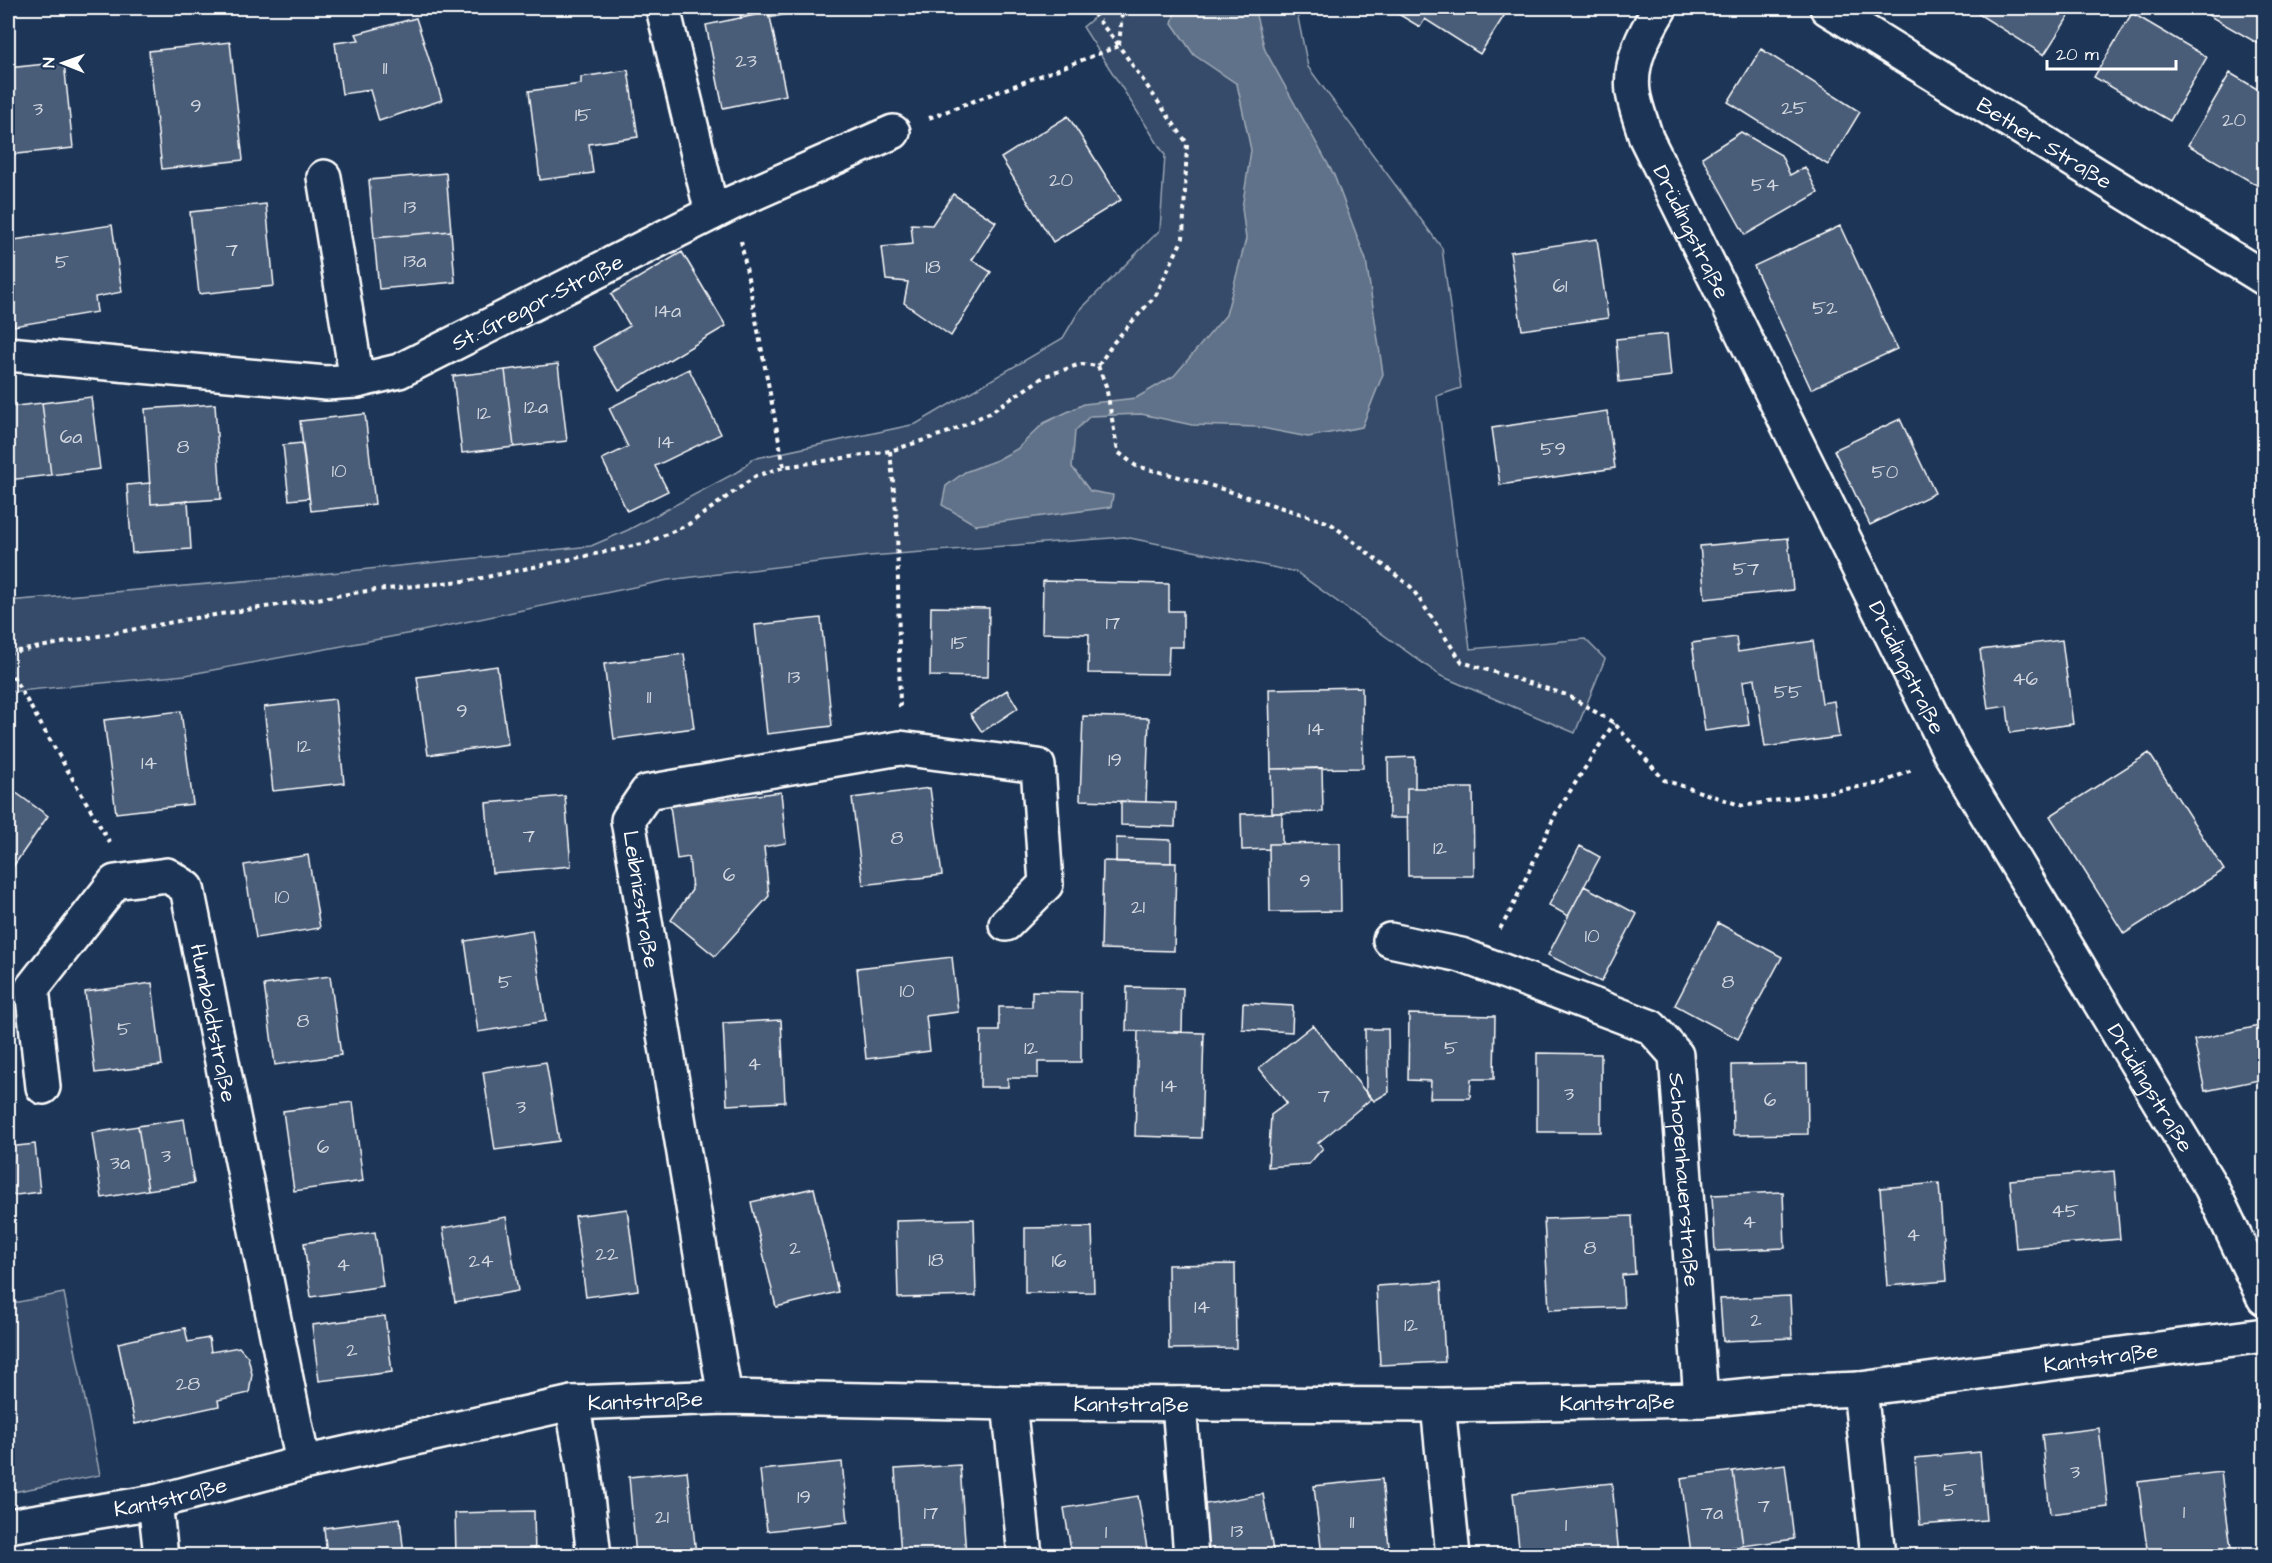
<svg xmlns="http://www.w3.org/2000/svg" width="2272" height="1563" font-family="'Architects Daughter',sans-serif">
  <style>
    .green { fill: #364b69; stroke: #9aa5b4; stroke-width: 1.5 }
    .water { fill: #617289; stroke: #a0aab8; stroke-width: 1.5 }
    .building { fill: #4a5d79; stroke: #fff; stroke-width: 1.5 }
    .lines { fill: none; stroke-linecap: round; stroke-linejoin: round }
    .minor-casing { stroke: #fff; stroke-width: 38 }
    .path { stroke: #fff; stroke-width: 4; stroke-dasharray: 4.5 4.5; stroke-linecap: butt }
    .minor { stroke: #1d3557; stroke-width: 33 }
    .labels { text-anchor: middle; stroke-width: 4.5; stroke-linejoin: round; paint-order: stroke }
    .number-label { font-size: 20px; fill: #d2d6de }
    .street-label { font-size: 22px; fill: #fff; stroke: #1d3557 }
  </style>
  <rect width="100%" height="100%" fill="#1d3557"/>
  <filter id="ink" filterUnits="userSpaceOnUse"><feTurbulence type="fractalNoise" baseFrequency=".0167" numOctaves="2"/><feDisplacementMap in="SourceGraphic" scale="12" xChannelSelector="R" yChannelSelector="G"/><feConvolveMatrix kernelMatrix="1 2 1 2 8 2 1 2 1" color-interpolation-filters="sRGB"/></filter>
  <g filter="url(#ink)">
    <path class="green" d="M1105,8h191l12,59 134,181 19,140 -24,8 33,253 115,-10 20,20 -30,74 -134,-57 -145,-104 -171,-35 -256,19 -201,24 -251,52 -231,43 -178,17v-91l283,-24 300,-31 37,-16 113,-60 11,-11 164,-35 147,-86 16,-27 81,-81 5,-75 -82,-128z
      M64,1293l36,182 -92,18v-189z"/>
    <path class="water" d="M1176,8h78l11,42 69,125 32,85 17,114 -21,53 -54,10 -51,-10 -65,-2 -51,-11 -51,2 -15,15 -3,36 18,24 23,4 -2,12 -135,18 -34,-20 4,-19 19,-14 32,-12 20,-11 27,-26 40,-19 52,-6 38,-22 52,-61 20,-76 -4,-31 9,-58 -14,-66 -43,-29 -22,-32z"/>
    <path class="building" d="M739,8h54l2,4 -26,6v-6l-28,6z
      M1388,8h121l-29,46 -55,-35 -5,8z
      M1969,8h105l-30,47z
      M2212,8h52v39l-56,-32z
      M769,12l17,83 -63,13 -17,-83z
      M2132,13l75,44 -37,64 -76,-44z
      M416,18l26,82 -63,21 -9,-31 -28,4 -7,-51 24,-3 -3,-6z
      M230,42l13,118 -81,9 -13,-118z
      M1761,49l99,63 -32,53 -100,-63z
      M64,62l9,86 -65,7v-87z
      M628,70l10,67 -49,7 4,29 -53,7 -11,-89 52,-7v-7z
      M2230,73l34,20v86l-4,8 -72,-42z
      M1068,116l53,84 -68,42 -52,-84z
      M1741,132l40,23 9,20 15,-8 13,26 -73,42 -43,-78z
      M446,173l5,58 -77,7 -5,-58z
      M953,194l43,28 -24,38 19,12 -40,64 -47,-33 4,-21 -22,-2 -4,-33 31,-3 -2,-20 21,1z
      M266,204l8,82 -75,8 -9,-82z
      M112,225l10,67 -27,5 2,15 -83,14 -6,-45v-40z
      M1840,226l57,123 -86,40 -57,-123z
      M451,231l4,51 -76,7 -5,-51z
      M1597,239l11,79 -86,12 -12,-78z
      M682,252l44,74 -107,64 -26,-43 37,-21 -19,-32z
      M1667,334l4,42 -52,6 -3,-43z
      M558,364l9,77 -53,6 -9,-77z
      M689,369l32,65 -66,32 13,25 -41,20 -25,-52 26,-12 -19,-39z
      M505,370l9,77 -52,6 -9,-77z
      M91,397l9,72 -49,6 -9,-72z
      M42,403l9,72 -43,5v-73z
      M215,404l6,95 -70,5 -6,-95z
      M1607,411l8,57 -115,17 -8,-57z
      M365,414l10,90 -64,7 -11,-90z
      M1900,419l35,74 -65,32 -36,-75z
      M302,443l7,55 -20,2 -6,-55z
      M150,483l1,21 37,-3 3,48 -59,4 -5,-68z
      M1788,538l5,52 -88,9 -5,-53z
      M1043,581l126,3v27h14v36h-14l-1,27 -80,-1 1,-39 -47,-1z
      M931,607l58,1 -1,69 -58,-1z
      M821,618l11,108 -65,8 -12,-109z
      M1736,637l2,15 75,-11 9,62 12,-2 5,36 -74,10 -10,-68 -12,2 6,44 -44,6 -13,-88z
      M2062,640l11,84 -63,9 -3,-27 -19,3 -8,-59z
      M684,654l10,74 -80,11 -10,-75z
      M497,666l11,78 -80,11 -11,-78z
      M1362,687l1,81 -92,1 -2,-80z
      M1007,690l11,18 -36,24 -12,-18z
      M335,699l9,84 -71,8 -9,-84z
      M181,711l12,93 -77,9 -12,-93z
      M1083,716l66,2 -3,84 -66,-2z
      M2149,753l75,117 -100,64 -74,-118z
      M1415,757v31h-8v30h-18l-1,-60z
      M1322,768l1,44 -51,1 -1,-44z
      M8,787l40,29 -40,58z
      M930,788l12,87 -79,10 -11,-87z
      M1407,788h66l1,88h-66z
      M781,792l5,51 -22,4 5,49 -54,60 -44,-36 21,-30 -3,-33 -12,2 -7,-53z
      M565,796l6,70 -79,7 -6,-70z
      M1121,801l55,2 -1,24 -54,-2z
      M1282,813v31h-13v5l-27,1 -1,-36z
      M1116,838l55,2v23l-55,-1z
      M1340,843l1,68 -71,1 -1,-68z
      M1580,846l20,11 -32,59 -19,-11z
      M308,855l12,73 -64,10 -12,-73z
      M1103,861l73,2 -2,88 -73,-2z
      M1584,886l53,28 -36,68 -53,-27z
      M1718,923l64,34 -44,82 -63,-34z
      M532,930l14,91 -68,11 -13,-91z
      M952,957l6,55 -32,4 4,35 -64,8 -9,-91z
      M330,976l11,79 -66,10 -11,-80z
      M152,983l10,82 -67,8 -10,-81z
      M1127,987l56,1 -1,44 -56,-1z
      M1032,991l49,1v70h-43v16h-30v9h-28l1,-56h18v-24h33z
      M1243,1003l50,3 -1,26 -50,-3z
      M1409,1014l86,2 -1,63h-23l-1,19h-40l1,-17 -23,-1z
      M781,1020l4,82 -58,3 -4,-82z
      M1313,1025l58,74 -53,44 5,5 -14,16 -41,3 3,-52 16,-12 -28,-35z
      M2264,1025v54l-59,12 -11,-51z
      M1365,1029h23l1,63 -15,9 -8,-10z
      M1138,1031l66,2 -3,105 -66,-2z
      M1537,1053l64,1v78h-64z
      M546,1062l13,79 -64,9 -12,-78z
      M1807,1064l1,70 -75,1 -1,-70z
      M353,1102l10,79 -69,10 -11,-80z
      M184,1119l10,64 -46,7 -10,-64z
      M138,1126l10,64 -46,8 -10,-65z
      M35,1144l5,48 -32,4v-49z
      M2114,1171l6,68 -104,9 -6,-68z
      M1939,1183l7,98 -59,5 -7,-98z
      M814,1188l24,104 -62,15 -25,-105z
      M1783,1192l2,56 -70,3 -3,-56z
      M627,1209l11,81 -52,7 -11,-81z
      M1632,1216l3,58 -13,1 2,32 -75,3 -5,-91z
      M506,1217l12,74 -63,11 -12,-74z
      M974,1219l2,77 -78,2 -2,-77z
      M1092,1227l2,65 -69,1v-65z
      M375,1232l8,54 -72,11 -7,-54z
      M1235,1264l1,84 -67,1 -1,-84z
      M1441,1282l4,80 -65,3 -4,-79z
      M1790,1296l2,42 -69,3 -3,-42z
      M385,1316l7,56 -73,9 -7,-56z
      M185,1328l3,14 21,-4 2,14 28,-5 9,10 4,17 -3,19 -31,7 1,6 -84,18 -17,-81z
      M2099,1428l9,79 -58,7 -8,-79z
      M1980,1452l6,68 -66,5 -5,-67z
      M842,1462l6,60 -81,9 -7,-61z
      M1785,1464l9,75 -51,7 -10,-75z
      M960,1465l6,91h-65l-6,-87z
      M687,1471l9,83 -60,2 -7,-79z
      M1733,1471l10,75 -52,7 -10,-75z
      M2221,1472l11,84h-84l-10,-74z
      M1382,1479l8,77h-68l-8,-70z
      M1612,1483l7,73h-99l-7,-63z
      M1263,1494l11,62h-65l-9,-51z
      M1138,1496l10,58 -76,2 -8,-48z
      M534,1511l1,45h-79l-1,-43z
      M400,1518l4,38h-77l-3,-28z"/>
    <g class="lines">
      <defs>
        <g id="minor">
          <path d="M663,8l49,205"/>
          <path id="s1" d="M1660,8c-15,25 -31,53 -27,84 2,15 9,31 13,46l304,615 261,434 53,111"/>
          <path id="s2" d="M1827,8l437,270"/>
          <path d="M324,177l33,204"/>
          <path id="s3" d="M8,354l318,29 31,-2 42,-10 335,-169 159,-70"/>
          <path id="s4" d="M1390,940l71,15 190,72 25,28 25,345"/>
          <path id="s5" d="M43,1087l-11,-99 83,-106 52,-7 20,13 116,575"/>
          <path d="M1860,1389l18,167"/>
          <path d="M725,1397l-97,-577 19,-28 253,-44 138,18 8,118 -40,40"/>
          <path d="M572,1403l11,60 11,93"/>
          <path d="M1009,1403l16,153"/>
          <path d="M1179,1404l12,152"/>
          <path d="M1438,1405l15,151"/>
          <path d="M155,1502l6,54"/>
          <path id="s6" d="M8,1526l147,-24 148,-39 269,-60 153,-6 284,6 429,2 263,-5 81,-8 78,-3 404,-54"/>
        </g>
      </defs>
      <use href="#minor" class="minor-casing"/>
      <path class="path" d="M1119,45l3,-31 6,-6
        M929,118l190,-72
        M741,241l43,226
        M1098,366l8,20 12,66 18,14 67,17 127,40 81,64 51,75 105,33 47,28 50,57 79,26 139,-23 32,-14
        M890,451l7,71 3,188
        M8,653l181,-34 178,-28 105,-11 175,-37 42,-19 67,-48 28,-9 106,-16 59,-19 42,-20 54,-36 36,-12 17,2 16,-24 42,-47 27,-57 4,-95 -68,-97 -30,-38
        M8,668l102,175
        M1500,929l11,-19 45,-97 58,-90"/>
      <use href="#minor" class="minor"/>
    </g>
  </g>
  <g class="labels">
    <g class="number-label">
      <text x="746" y="67">23</text>
      <text x="385" y="74">11</text>
      <text x="196" y="112">9</text>
      <text x="1794" y="114">25</text>
      <text x="38" y="115">3</text>
      <text x="583" y="121">15</text>
      <text x="2234" y="126">20</text>
      <text x="1061" y="186">20</text>
      <text x="1765" y="191">54</text>
      <text x="410" y="213">13</text>
      <text x="232" y="256">7</text>
      <text x="415" y="267">13a</text>
      <text x="62" y="268">5</text>
      <text x="933" y="273">18</text>
      <text x="1560" y="292">61</text>
      <text x="1825" y="314">52</text>
      <text x="668" y="317">14a</text>
      <text x="536" y="413">12a</text>
      <text x="484" y="419">12</text>
      <text x="71" y="443">6a</text>
      <text x="666" y="448">14</text>
      <text x="183" y="453">8</text>
      <text x="1553" y="455">59</text>
      <text x="339" y="477">10</text>
      <text x="1885" y="478">50</text>
      <text x="1746" y="575">57</text>
      <text x="1113" y="629">17</text>
      <text x="959" y="649">15</text>
      <text x="794" y="683">13</text>
      <text x="2025" y="685">46</text>
      <text x="1788" y="698">55</text>
      <text x="649" y="703">11</text>
      <text x="462" y="717">9</text>
      <text x="1316" y="735">14</text>
      <text x="304" y="752">12</text>
      <text x="1115" y="766">19</text>
      <text x="149" y="769">14</text>
      <text x="529" y="842">7</text>
      <text x="897" y="844">8</text>
      <text x="1440" y="854">12</text>
      <text x="729" y="881">6</text>
      <text x="1305" y="887">9</text>
      <text x="282" y="903">10</text>
      <text x="1138" y="913">21</text>
      <text x="1592" y="942">10</text>
      <text x="505" y="988">5</text>
      <text x="1728" y="988">8</text>
      <text x="907" y="997">10</text>
      <text x="303" y="1027">8</text>
      <text x="124" y="1035">5</text>
      <text x="1031" y="1054">12</text>
      <text x="1451" y="1054">5</text>
      <text x="754" y="1070">4</text>
      <text x="1169" y="1092">14</text>
      <text x="1569" y="1100">3</text>
      <text x="1324" y="1102">7</text>
      <text x="1770" y="1106">6</text>
      <text x="521" y="1113">3</text>
      <text x="323" y="1153">6</text>
      <text x="166" y="1162">3</text>
      <text x="120" y="1169">3a</text>
      <text x="2065" y="1217">45</text>
      <text x="1749" y="1228">4</text>
      <text x="1913" y="1241">4</text>
      <text x="795" y="1254">2</text>
      <text x="1590" y="1254">8</text>
      <text x="607" y="1260">22</text>
      <text x="936" y="1266">18</text>
      <text x="481" y="1267">24</text>
      <text x="1059" y="1267">16</text>
      <text x="343" y="1271">4</text>
      <text x="1202" y="1313">14</text>
      <text x="1756" y="1326">2</text>
      <text x="1411" y="1331">12</text>
      <text x="352" y="1356">2</text>
      <text x="188" y="1390">28</text>
      <text x="2075" y="1478">3</text>
      <text x="1950" y="1496">5</text>
      <text x="804" y="1503">19</text>
      <text x="1764" y="1512">7</text>
      <text x="2184" y="1518">1</text>
      <text x="931" y="1519">17</text>
      <text x="1712" y="1519">7a</text>
      <text x="662" y="1523">21</text>
      <text x="1352" y="1528">11</text>
      <text x="1566" y="1531">1</text>
      <text x="1237" y="1537">13</text>
      <text x="1106" y="1538">1</text>
    </g>
    <g class="street-label">
      <text dy="8" stroke="none"><textPath href="#s2" startOffset="256">Bether Straße</textPath></text>
      <text dy="8" stroke="none"><textPath href="#s1" startOffset="242">Drüdingstraße</textPath></text>
      <text dy="8" stroke="none"><textPath href="#s3" startOffset="548">St.-Gregor-Straße</textPath></text>
      <text dy="8" stroke="none"><textPath href="#s1" startOffset="728">Drüdingstraße</textPath></text>
      <text transform="translate(642 899) rotate(81)" y="8">Leibnizstraße</text>
      <text dy="8" stroke="none"><textPath href="#s5" startOffset="448">Humboldtstraße</textPath></text>
      <text dy="8" stroke="none"><textPath href="#s1" startOffset="1214">Drüdingstraße</textPath></text>
      <text dy="8" stroke="none"><textPath href="#s4" startOffset="438">Schopenhauerstraße</textPath></text>
      <text dy="8" stroke="none"><textPath href="#s6" startOffset="2109">Kantstraße</textPath></text>
      <text dy="8" stroke="none"><textPath href="#s6" startOffset="651">Kantstraße</textPath></text>
      <text dy="8" stroke="none"><textPath href="#s6" startOffset="1623">Kantstraße</textPath></text>
      <text dy="8" stroke="none"><textPath href="#s6" startOffset="1137">Kantstraße</textPath></text>
      <text dy="8" stroke="none"><textPath href="#s6" startOffset="165">Kantstraße</textPath></text>
    </g>
  </g>
  <rect width="2272" height="1563" fill="none" stroke="#1d3557" stroke-width="30"/>
  <rect x="15" y="15" width="2242" height="1533" fill="none" stroke="#fff" stroke-width="2" filter="url(#ink)"/>
  <g transform="translate(63 63) rotate(271)" stroke="#1d3557" stroke-width="4.5" paint-order="stroke">
  <path d="M0-4.5L10 22L0 15L-10 22Z" fill="#ffffff"/>
  <text y="-9" font-size="16" font-weight="bold" text-anchor="middle" fill="#ffffff">N</text>
  </g>
  <path d="M2047 60v9h129v-9" fill="none" stroke="#ffffff" stroke-width="3"/>
  <text x="2056" y="60" font-size="18" fill="#ffffff" stroke="#1d3557" stroke-width="4.5" paint-order="stroke">20 m</text>
</svg>
